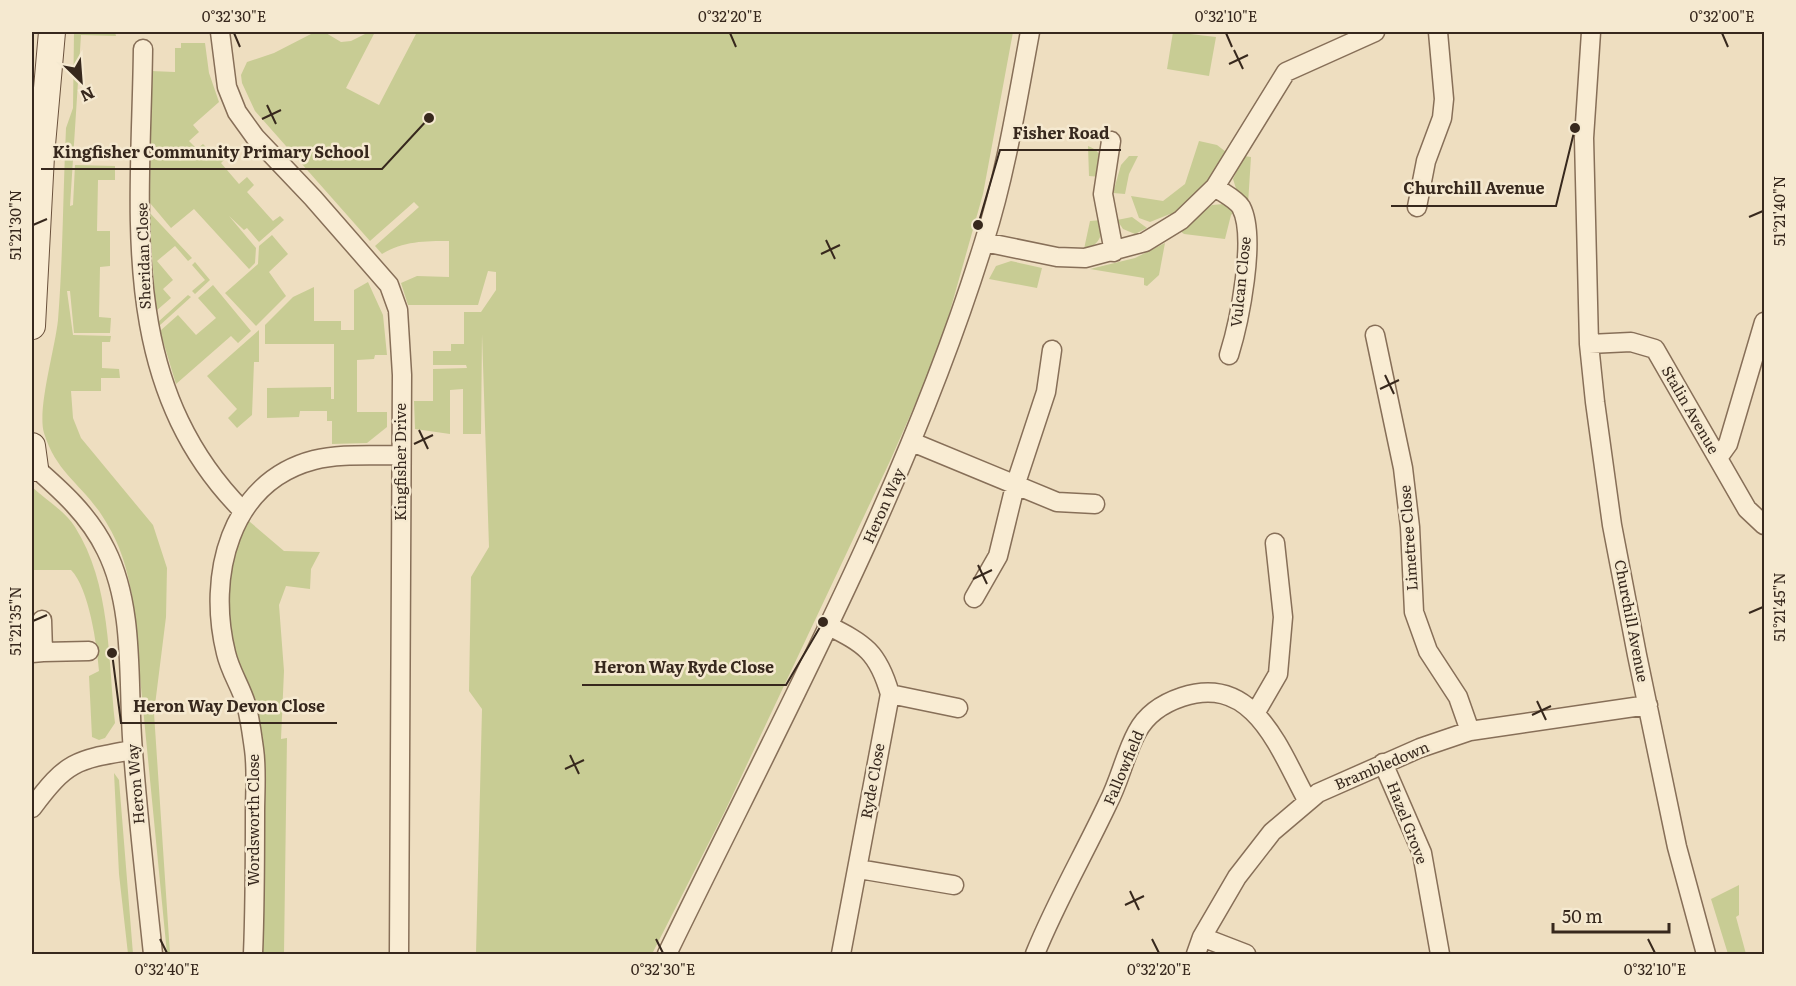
<svg xmlns="http://www.w3.org/2000/svg" width="1796" height="986" font-family="Literata,serif">
  <style>
    .green { fill: #c8cc94 }
    .lines { fill: none; stroke-linecap: round; stroke-linejoin: round }
    .street-casing { stroke: #876f58; stroke-width: 21 }
    .secondary-casing { stroke: #69503b; stroke-width: 28 }
    .street { stroke: #f9ecd3; stroke-width: 18 }
    .secondary { stroke: #f9ecd3; stroke-width: 26 }
    .ticks { fill: none; stroke: #37281d; stroke-width: 2 }
    .labels { text-anchor: middle; stroke-width: 5; stroke-linejoin: round; paint-order: stroke }
    .street-label { font-size: 15px; fill: #37281d; stroke: #f5e9d0 }
    .leader { fill: none; stroke: #37281d; stroke-width: 2 }
    .callout-dot { fill: #37281d; stroke: #f5e9d0; stroke-width: 2 }
    .callout-label { font-size: 16px; text-anchor: middle; font-weight: bold; fill: #37281d; stroke: #f5e9d0; stroke-width: 5; stroke-linejoin: round; paint-order: stroke }
    .neatline { fill: none; stroke: #37281d; stroke-width: 2 }
    .ticks-label { font-size: 15px; text-anchor: middle; fill: #37281d }
  </style>
  <rect width="100%" height="100%" fill="#eedec0"/>
  <path class="green" d="M74,32h41l1,4 -35,-1 -11,171 3,-1 2,-40 40,1v14h-17l-1,51h13v35l-10,1 -1,50 12,1 -1,15h-36l-4,-42h-3l6,44 38,1 -1,6h-8v26l17,1 1,9h-19v13h-30l2,27 8,20 72,87 14,43 -1,49 -12,96 16,241h-3l-35,-359c-7,-35 -13,-54 -33,-84 -21,-29 -43,-40 -55,-78 -7,-24 11,-84 14,-113 5,-63 5,-128 8,-192l7,-20z
    M369,32h6l-29,56 33,17 38,-73h596l-30,162 -44,156 -49,111 -165,350 -73,143h-176l6,-245 -13,-18 2,-114 18,-30 -7,-213 -1,100h-18v-45l-13,1v44l-35,-5 -1,-28h19v-32l34,-1 -1,-3h-33v-14h18v-7h13v-32h17l15,-22v-18l-8,-1 -10,34h-70l-7,-22 16,-7 32,1v-36c-24,0 -46,0 -67,13l-7,-8 44,-39 -5,-5 -44,39 -115,-130 -13,-28 -1,-8 6,-13 27,-9 37,-19 15,-1 15,9 10,-1z
    M1173,32l43,5 -7,39 -42,-7z
    M181,43h24l4,30 10,29 -26,23 6,7 -10,9 8,8 6,-5 11,11 7,-6 7,7 -7,7 18,21 8,-7 7,8 -7,7 26,29 7,-5 4,4 -25,22 -12,-14 -3,2 -15,-14 27,32 -1,15 -6,6 -55,-60 -23,19 -21,-25 1,-132 24,1v-24h6z
    M1199,141l18,4 13,10 -18,28 -39,35 -3,-4 -20,8 -11,-4 -8,-22 32,5 22,-17z
    M1088,146c16,6 14,16 13,31l-12,-1z
    M1129,156h9l-9,18 -4,20 -12,-1 8,-28z
    M1244,156l7,1 -3,47 -10,-9 -5,-16z
    M1224,204l11,7 -4,4 -6,24 -41,-5 -5,-4 33,-25z
    M149,212l43,46 -4,3 -13,-15 -18,15 16,19 -10,9 8,9 -15,13z
    M1132,217l15,11 -12,6 -12,-5 -6,-9z
    M1102,220c1,14 -2,26 -18,29l6,-28z
    M272,235l16,19 -19,18 17,24 -30,30 -31,-33 33,-29 1,-18z
    M1165,243l-6,32 -12,11 -3,-1v-7l-54,-9 45,-11z
    M1011,261l31,7 -5,20 -48,-9 7,-13z
    M195,262l15,18 -15,14 -3,-3 13,-11 -13,-15z
    M368,282l15,33 4,40h-12l-1,4 -17,1v52h30v15l-20,16 -35,1v-23h-5v-10h-27l-1,6 -32,1v-30l64,-1v12h3v-55h-69v-19l28,-28 21,-10v34h27v9h13v-40z
    M213,285l38,46 -13,12 -7,-7 -55,48 -16,-53 18,-16 18,20 20,-17 -18,-20z
    M188,295l3,2 -32,29 -1,-4z
    M259,330v32h-5l-2,53 -15,13 -9,-10 9,-9 -30,-33z
    M32,487c13,12 34,25 43,40 36,57 33,131 40,196l-10,15 -6,2 -7,-3 -3,-61 10,-5c-2,-26 -10,-83 -28,-101h-39z
    M243,516l41,35 36,1 -9,17 -1,20 -24,-3 -7,19 5,66 -3,68 6,-1 -3,216h-22l1,-216 -37,-114 3,-64z
    M114,773l5,7 14,174h-5l-9,-80z
    M1739,885v30l-3,2 10,37h-18l-17,-55z"/>
  <g class="lines">
    <defs>
      <path id="street" d="M220,32l7,55 10,25 18,25 58,61 76,87 9,25 4,65 -3,579
        M1591,32l-7,106 5,206 6,58 17,123 25,130 40,192 29,107
        M143,49c-2,164 -27,333 99,461
        M1111,141l-8,53 11,58
        M1215,187c8,6 21,12 26,20 16,30 -2,116 -12,148
        M1417,207l9,-46 16,-43 2,-19 -6,-67
        M984,242l73,15 28,1 60,-16 36,-22 34,-33 71,-115 89,-40
        M1375,335l28,133 7,59 4,85 14,39 30,46 12,34
        M1589,344l42,-2 24,7 92,160 17,16
        M912,442l145,60 38,2
        M1718,458l10,-14 36,-122
        M32,465c29,25 57,50 74,85 30,60 21,136 27,201 5,68 13,136 20,203
        M974,598l24,-42 17,-70 31,-94 6,-42
        M827,625c38,19 51,27 63,69l-49,260
        M43,652l46,-1
        M32,653l11,-1 -1,-32
        M890,694l68,14
        M1256,712l22,-38 5,-57 -8,-74
        M1383,763l39,90 18,101
        M32,808c35,-47 43,-48 100,-58
        M859,869l95,16
        M1202,937l44,17
        M253,954c2,-47 2,-94 2,-141 0,-21 2,-43 -1,-64 -2,-14 -4,-31 -8,-45 -5,-17 -16,-33 -20,-51 -19,-76 3,-171 88,-193 27,-7 58,-4 86,-5
        M667,954c113,-233 240,-464 317,-712 22,-69 33,-140 46,-210
        M1035,954c21,-52 49,-100 73,-151 12,-23 17,-49 29,-71 10,-19 27,-29 45,-35 72,-24 97,52 125,103
        M1196,954l6,-17 35,-60 35,-45 46,-39 102,-45 50,-17 178,-26"/>
      <path id="secondary" d="M32,326l9,-170 11,-124
        M32,446l3,22"/>
    </defs>
    <use href="#street" class="street-casing"/>
    <use href="#secondary" class="secondary-casing"/>
    <use href="#street" class="street"/>
    <use href="#secondary" class="secondary"/>
  </g>
  <path class="ticks" d="M234,33l6,14M730,33l6,14M1226,33l6,14M1722,33l6,14M1234,50l9,19M1229,64l19,-9M267,105l9,19M262,119l19,-9M1749,217l14,-6M33,225l14,-6M826,240l9,19M821,254l19,-9M1385,375l9,19M1380,389l19,-9M419,430l9,19M414,444l19,-9M978,565l9,19M973,579l19,-9M1749,613l14,-6M33,621l14,-6M1537,701l9,19M1532,715l19,-9M570,755l9,19M565,769l19,-9M1130,891l9,19M1125,905l19,-9M160,939l7,14M656,939l7,14M1152,939l7,14M1648,939l7,14"/>
  <g class="labels">
    <g class="street-label">
      <text transform="translate(144 256) rotate(-92)" y="5">Sheridan Close</text>
      <text transform="translate(1241 282) rotate(-84)" y="5">Vulcan Close</text>
      <text transform="translate(1690 410) rotate(60)" y="5">Stalin Avenue</text>
      <text transform="translate(401 462) rotate(-90)" y="5">Kingfisher Drive</text>
      <text transform="translate(884 506) rotate(-66)" y="5">Heron Way</text>
      <text transform="translate(1409 538) rotate(-94)" y="5">Limetree Close</text>
      <text transform="translate(1631 621) rotate(79)" y="5">Churchill Avenue</text>
      <text transform="translate(1382 766) rotate(-23)" y="5">Brambledown</text>
      <text transform="translate(1124 768) rotate(-67)" y="5">Fallowfield</text>
      <text transform="translate(873 781) rotate(-80)" y="5">Ryde Close</text>
      <text transform="translate(136 784) rotate(-95)" y="5">Heron Way</text>
      <text transform="translate(254 820) rotate(-90)" y="5">Wordsworth Close</text>
      <text transform="translate(1407 823) rotate(69)" y="5">Hazel Grove</text>
    </g>
  </g>
  <path class="leader" d="M978 225L1000 150H1121M429 118L382 169H41M1575 128L1556 206H1391M823 622L786 685H582M112 653L121 723H337"/>
  <g class="callout-dot">
    <circle cx="978" cy="225" r="6"/>
    <circle cx="429" cy="118" r="6"/>
    <circle cx="1575" cy="128" r="6"/>
    <circle cx="823" cy="622" r="6"/>
    <circle cx="112" cy="653" r="6"/>
  </g>
  <g class="callout-label">
    <text x="1061" y="139">Fisher Road</text>
    <text x="211" y="158">Kingfisher Community Primary School</text>
    <text x="1474" y="194">Churchill Avenue</text>
    <text x="684" y="673">Heron Way Ryde Close</text>
    <text x="229" y="712">Heron Way Devon Close</text>
  </g>
  <rect width="1796" height="986" fill="none" stroke="#f5e9d0" stroke-width="66"/>
  <g transform="translate(81 81) rotate(155)" stroke="#f5e9d0" stroke-width="4.5" paint-order="stroke">
  <path d="M0-4.5L10 22L0 15L-10 22Z" fill="#37281d"/>
  <text y="-9" font-size="16" font-weight="bold" text-anchor="middle" fill="#37281d">N</text>
  </g>
  <path d="M1553 923v9h116v-9" fill="none" stroke="#37281d" stroke-width="3"/>
  <text x="1562" y="923" font-size="18" fill="#37281d" stroke="#f5e9d0" stroke-width="4.5" paint-order="stroke">50 m</text>
  <rect x="33" y="33" width="1730" height="920" class="neatline"/>
  <g class="ticks-label">
    <text x="234" y="22">0°32'30"E</text>
    <text x="730" y="22">0°32'20"E</text>
    <text x="1226" y="22">0°32'10"E</text>
    <text x="1722" y="22">0°32'00"E</text>
    <text transform="translate(1780 211) rotate(-90)" y="5">51°21'40"N</text>
    <text transform="translate(16 225) rotate(-90)" y="5">51°21'30"N</text>
    <text transform="translate(1780 607) rotate(-90)" y="5">51°21'45"N</text>
    <text transform="translate(16 621) rotate(-90)" y="5">51°21'35"N</text>
    <text x="167" y="975">0°32'40"E</text>
    <text x="663" y="975">0°32'30"E</text>
    <text x="1159" y="975">0°32'20"E</text>
    <text x="1655" y="975">0°32'10"E</text>
  </g>
</svg>
